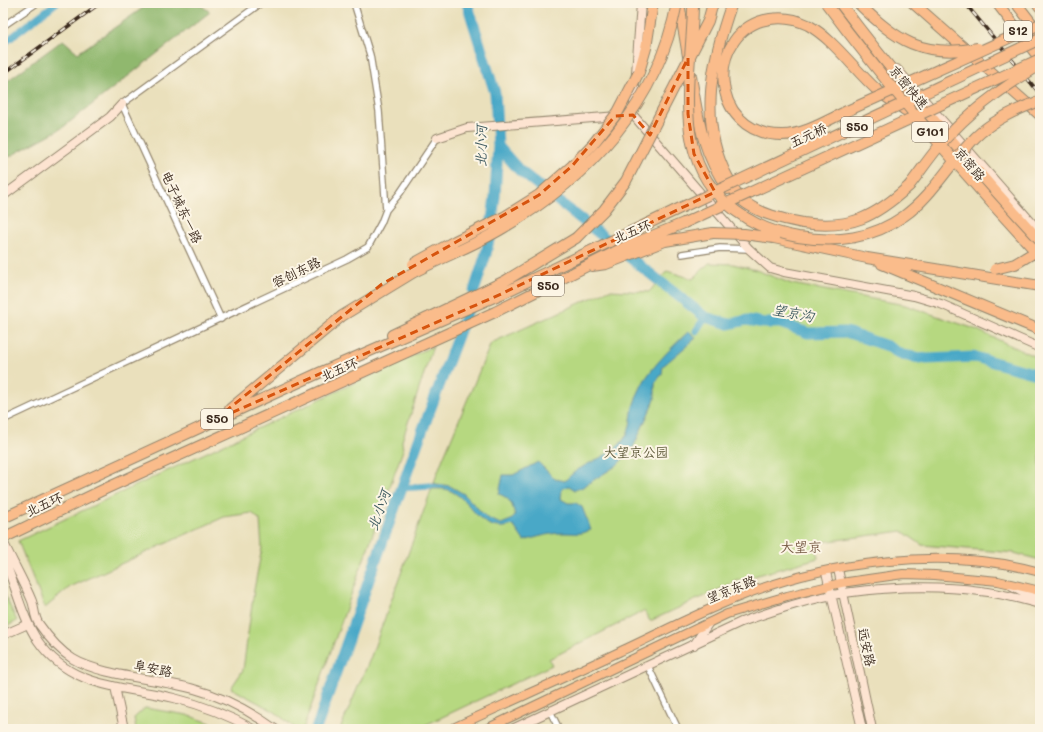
<svg xmlns="http://www.w3.org/2000/svg" width="1043" height="732" font-family="Mali,'LXGW WenKai TC',sans-serif">
  <style>
    .green { fill: #b6d880; stroke: #78814f }
    .forest { fill: #90b86e; stroke: #667146 }
    .water { fill: #48a8c7; stroke: #426972 }
    .lines { fill: none; stroke-linecap: round; stroke-linejoin: round }
    .canal { stroke: #48a8c7; stroke-width: 7 }
    .river { stroke: #48a8c7; stroke-width: 11 }
    .street-casing { stroke: #92856d; stroke-width: 8 }
    .secondary-casing { stroke: #92856d; stroke-width: 10 }
    .primary-casing { stroke: #92856d; stroke-width: 10 }
    .highway-casing { stroke: #92856d; stroke-width: 12 }
    .street { stroke: #fff; stroke-width: 5.5 }
    .secondary { stroke: #fde4d1; stroke-width: 8 }
    .primary { stroke: #fabc8b; stroke-width: 8 }
    .highway { stroke: #fabc8b; stroke-width: 10 }
    .rail-casing { stroke: #3b2a1e; stroke-width: 3.5 }
    .rail { stroke: #fcf5e5; stroke-width: 2; stroke-dasharray: 6; stroke-linecap: butt }
    .highway-bridge-casing { stroke: #92856d; stroke-width: 12; stroke-linecap: butt }
    .highway-bridge { stroke: #fabc8b; stroke-width: 10 }
    .marked { fill: none; stroke: #d7540e; stroke-width: 3; stroke-dasharray: 8 5; stroke-linejoin: round }
    .labels { text-anchor: middle; stroke-width: 4; stroke-linejoin: round; paint-order: stroke }
    .shield { fill: #fcf5e5; stroke: #75675a; stroke-width: 1 }
    .shield-label { font-size: 12px; font-weight: bold; fill: #3b2a1e }
    .street-label { font-size: 13px; fill: #3b2a1e; stroke: #fcf5e5 }
    .park-label { font-size: 13px; fill: #5a5636; stroke: #fcf5e5 }
    .water-label { font-size: 14px; font-style: italic; fill: #405c62; stroke: #fcf5e5 }
    .neighbourhood-label { font-size: 14px; fill: #785c47; stroke: #fcf5e5 }
  </style>
  <rect width="100%" height="100%" fill="#fcf5e5"/>
  <filter id="ink" filterUnits="userSpaceOnUse"><feTurbulence type="fractalNoise" baseFrequency=".025" numOctaves="2"/><feDisplacementMap in="SourceGraphic" scale="8" xChannelSelector="R" yChannelSelector="G"/><feConvolveMatrix kernelMatrix="1 2 1 2 8 2 1 2 1" color-interpolation-filters="sRGB"/></filter>
  <filter id="wash" filterUnits="userSpaceOnUse"><feTurbulence type="fractalNoise" baseFrequency=".012" numOctaves="4" result="noise"/><feDisplacementMap in="SourceGraphic" scale="16" xChannelSelector="R" yChannelSelector="G"/><feGaussianBlur stdDeviation="0.9" result="paint"/><feColorMatrix in="noise" values="0 0 0 0 0 0 0 0 0 0 0 0 0 0 0 0 0 1.4 0 .05"/><feComposite in="paint" operator="in"/></filter>
  <g filter="url(#wash)">
    <rect width="100%" height="100%" fill="#eae0bc"/>
    <path class="green" d="M709,263l24,1 23,6 36,14 113,21 70,24 65,30v201l-26,-7 -92,-8 -20,-14 -87,12 3,15 -81,23 -87,40 -6,-10 -95,48 3,6 -135,64h-77l30,-70 71,-196 50,-120 118,-53 40,2 18,-21 26,8z
      M433,346l-31,95 1,9 -100,279h-7l-21,-17 -44,-24 12,-18 11,-80 8,-42 -2,-28 -8,-7 -28,4 -154,70 -25,21 -27,-67z
      M3,591l14,30 -14,7z
      M145,708l42,7 41,14h-92l-2,-11z"/>
    <path class="forest" d="M150,3h48l12,9 -148,116 -59,32v-76l60,-44 15,13z"/>
    <path class="water" d="M689,331l7,7 -33,28 -1,8 -7,9v16l-23,51 -16,16 -35,22 -6,2 -6,-4 -7,3 -1,10 7,4h8l6,4 9,23c-14,5 -14,3 -27,3 -14,0 -27,4 -40,8l-11,-16c-33,11 -38,-22 -62,-34 -5,-3 -15,-2 -22,-2l1,-6 20,3 14,8 23,24 14,6 10,-4 4,-4c-2,-11 -5,-18 -16,-22l4,-19h10l25,-13 17,17 10,2c15,-18 39,-21 55,-37 12,-13 10,-23 13,-37 2,-7 5,-14 8,-20 8,-18 33,-42 48,-56z"/>
    <g class="lines">
      <path class="canal" d="M3,44l53,-41
        M696,331l9,-14
        M402,488l28,-2"/>
      <path class="river" d="M467,3l28,90 3,53 -3,51 -5,38 -4,19 -12,37
        M498,146l21,24 186,147 24,7 18,-4 17,3h16l28,10 38,-1 41,14 15,9 25,4 48,-2 65,18
        M316,729l101,-284 54,-144"/>
    </g>
  </g>
  <g filter="url(#ink)">
    <g class="lines">
      <defs>
        <path id="street" d="M3,26l34,-23
          M386,210l14,-17 37,-55
          M682,254l38,-6 29,1
          M221,319l-99,-215 139,-101
          M3,420l344,-161 21,-12 13,-24 5,-13 -7,-99 -9,-56 -16,-52
          M648,666l30,63
          M550,711l9,18"/>
        <path id="secondary" d="M641,3l-8,112 116,134 21,19 14,4 130,24 27,8 99,44
          M897,69l143,163
          M437,138l30,-10 151,-12
          M3,196l107,-79 12,-13
          M3,541c9,20 21,40 29,60 3,8 2,16 7,23 9,13 21,27 34,35 28,17 87,20 121,30 30,8 56,22 81,40
          M3,557c12,26 19,61 35,84 33,48 86,45 136,57 28,7 54,17 79,31
          M838,569l34,160
          M826,572l36,157
          M1012,586l28,14
          M3,635l25,-11
          M694,645l14,-21
          M115,687l9,42
          M512,729l229,-107c32,-11 69,-24 103,-29 44,-6 92,-8 136,-2 21,2 40,8 60,13"/>
        <path id="primary" d="M451,729c56,-26 113,-51 168,-77 39,-18 77,-38 117,-54 89,-37 210,-52 304,-26
          M486,729l241,-115 60,-18 54,-13 62,-9 32,1 63,6 42,10"/>
        <path id="highway" d="M679,3l9,53
          M732,3c-20,56 -34,118 -5,173 4,7 9,21 16,25 17,13 39,18 60,22 47,7 72,-6 106,-37
          M840,3c62,83 130,161 200,238
          M913,3l127,112
          M997,3l43,56
          M1016,3l24,31
          M1037,3l3,4
          M639,72l7,-24 7,-45
          M691,76c7,42 11,77 37,113
          M847,111c-19,9 -43,24 -65,24 -75,0 -77,-106 -12,-116 12,-2 26,0 38,6 25,14 46,44 68,64 9,8 20,14 29,21
          M774,238l93,20 173,28
          M882,264l158,66
          M592,266l14,-2 59,-23 48,-8
          M392,335l113,-54 71,-43
          M230,409l112,-93 72,-44
          M3,518l316,-145 182,-79 173,-83
          M3,538l102,-49 390,-177 128,-64 61,-25"/>
      </defs>
      <use href="#street" class="street-casing"/>
      <use href="#secondary" class="secondary-casing"/>
      <use href="#primary" class="primary-casing"/>
      <use href="#highway" class="highway-casing"/>
      <use href="#street" class="street"/>
      <use href="#secondary" class="secondary"/>
      <use href="#primary" class="primary"/>
      <use href="#highway" class="highway"/>
      <defs>
        <path id="rail" d="M965,3l75,91
          M3,74l97,-71"/>
      </defs>
      <use href="#rail" class="rail-casing"/>
      <use href="#rail" class="rail"/>
      <defs>
        <path id="highway-bridge" d="M693,3c0,67 -24,149 33,200 21,19 44,29 72,34 39,6 74,2 106,-21 27,-19 44,-50 67,-74 18,-20 43,-32 69,-41
          M826,3c66,89 139,172 214,253
          M858,3c39,38 64,55 120,45
          M847,111l193,-87
          M909,186c14,-18 27,-39 44,-55 26,-27 56,-47 87,-66
          M674,211l366,-172
          M684,223l356,-164
          M713,233l31,1 30,4
          M576,238l28,-28 22,-29 82,-160 5,-18
          M413,264l42,-23 49,-24 35,-22 33,-29 21,-22 25,-32 21,-40
          M995,269l20,-5 25,-15
          M414,272c29,-15 61,-27 89,-44 86,-50 155,-125 174,-225"/>
      </defs>
      <use href="#highway-bridge" class="highway-bridge-casing"/>
      <use href="#highway-bridge" class="highway-bridge"/>
    </g>
  </g>
  <path class="marked" d="M688,58v56l6,40 21,38 -214,102 -286,126 167,-136 157,-89 33,-29 43,-50 18,-1 17,20z"/>
  <g class="labels">
    <g class="shield">
      <rect x="1004" y="21" width="28" height="20" rx="3"/>
      <rect x="841" y="117" width="32" height="20" rx="3"/>
      <rect x="912" y="122" width="36" height="20" rx="3"/>
      <rect x="532" y="276" width="32" height="20" rx="3"/>
      <rect x="201" y="409" width="32" height="20" rx="3"/>
    </g>
    <g class="shield-label">
      <text x="1018" y="35">S12</text>
      <text x="857" y="131">S50</text>
      <text x="930" y="136">G101</text>
      <text x="548" y="290">S50</text>
      <text x="217" y="423">S50</text>
    </g>
    <g class="street-label">
      <text transform="translate(909 87) rotate(50)" y="5">京密快速</text>
      <text transform="translate(808 135) rotate(-25)" y="5">五元桥</text>
      <text transform="translate(970 164) rotate(49)" y="5">京密路</text>
      <text transform="translate(182 207) rotate(65)" y="5">电子城东一路</text>
      <text transform="translate(632 231) rotate(-23)" y="5">北五环</text>
      <text transform="translate(296 272) rotate(-26)" y="5">容创东路</text>
      <text transform="translate(339 369) rotate(-24)" y="5">北五环</text>
      <text transform="translate(44 504) rotate(-25)" y="5">北五环</text>
      <text transform="translate(731 589) rotate(-22)" y="5">望京东路</text>
      <text transform="translate(867 647) rotate(78)" y="5">远安路</text>
      <text transform="translate(153 668) rotate(11)" y="5">阜安路</text>
    </g>
    <g class="park-label">
      <text x="636" y="457">大望京公园</text>
    </g>
    <g class="water-label">
      <text transform="translate(481 146) rotate(-89)" y="5">北小河</text>
      <text transform="translate(793 313) rotate(11)" y="5">望京沟</text>
      <text transform="translate(379 510) rotate(-70)" y="5">北小河</text>
    </g>
    <g class="neighbourhood-label">
      <text x="801" y="552">大望京</text>
    </g>
  </g>
  <rect width="1043" height="732" fill="none" stroke="#fcf5e5" stroke-width="16"/>
</svg>
